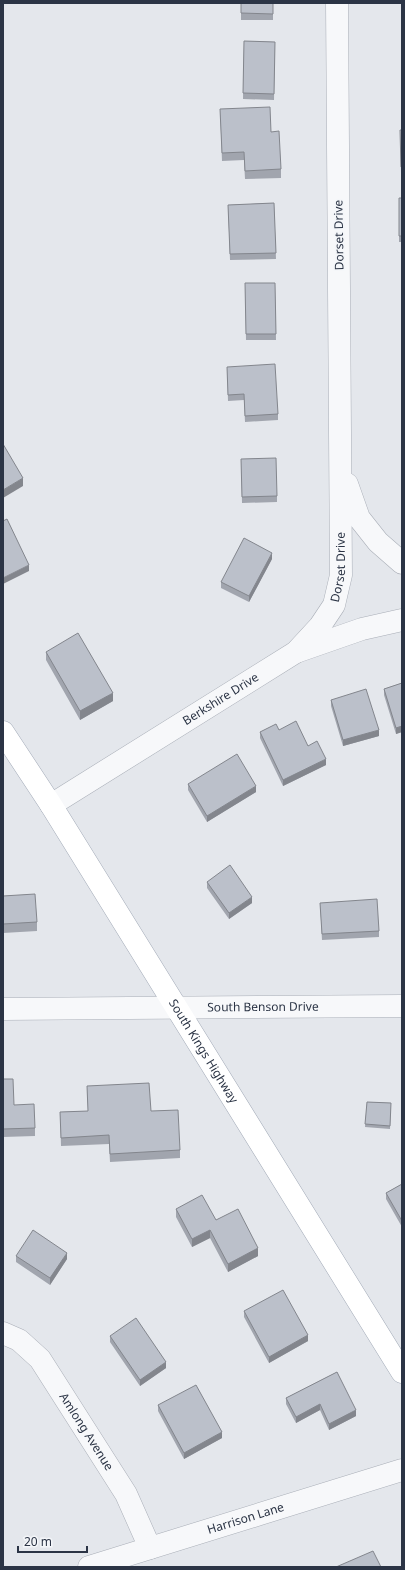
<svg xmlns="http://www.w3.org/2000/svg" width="405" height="1570" font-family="'Noto Sans',sans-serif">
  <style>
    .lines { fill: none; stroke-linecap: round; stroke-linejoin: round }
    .minor-casing { stroke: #a9aeb7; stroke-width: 23 }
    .major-casing { stroke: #a3abb8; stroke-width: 23 }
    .minor { stroke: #f7f8fa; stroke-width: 22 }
    .major { stroke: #fff; stroke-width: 22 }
    .wall { fill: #a1a5ae }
    .shaded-wall { fill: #83868d }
    .building { fill: #bbc0ca; stroke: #83868d }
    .labels { text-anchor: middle; stroke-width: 3; stroke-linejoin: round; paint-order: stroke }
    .street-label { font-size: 12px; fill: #2b3445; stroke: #f4f6f9 }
  </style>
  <rect width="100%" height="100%" fill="#e4e7ec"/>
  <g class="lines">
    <defs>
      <g id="minor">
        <path d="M347,484l12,34 19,24 24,21"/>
        <path id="s1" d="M296,652l24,-26 14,-21 7,-30 -4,-572"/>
        <path id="s2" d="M51,805l245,-153 66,-23 40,-9"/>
        <path id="s3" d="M3,1009l399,-3"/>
        <path id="s4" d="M3,1333l16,7 21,19 86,135 24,54"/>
        <path id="s5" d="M89,1567l313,-97"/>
      </g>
      <g id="major">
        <path id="s6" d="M3,732l48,73 351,567"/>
      </g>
    </defs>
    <use href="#minor" class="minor-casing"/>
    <use href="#major" class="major-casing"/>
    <use href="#minor" class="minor"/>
    <use href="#major" class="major"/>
  </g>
  <path class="wall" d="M241,3h32v17h-32z
    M244,41l31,1 -1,58 -31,-1z
    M220,109l51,23 10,37v9l-36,1 -1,-19 -22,1z
    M400,130h2v43h-1z
    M399,198h3v44h-3z
    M274,203l2,56 -46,1 -2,-55z
    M245,283h30l1,57h-30z
    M227,367l51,47v6l-33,2 -1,-22 -16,1z
    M241,459l36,37v6l-35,1z
    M272,559l-23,43 -28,-14v-6z
    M46,652l67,49 -33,19 -34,-60z
    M402,683v49l-6,2 -12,-39v-6z
    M331,700l48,36 -36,10 -12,-40z
    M279,730l29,16 18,19 -43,21 -23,-48v-6z
    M188,784l68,8 -49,30 -19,-32z
    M207,882l45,21 -23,16 -22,-31z
    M3,896l34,26v9l-34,2z
    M320,903l59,28v6l-57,3z
    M3,1079l11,26 21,23v8l-32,1z
    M87,1086l64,25 29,39v8l-70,4 -1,-18 -48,2 -1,-34 28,-1z
    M367,1102l24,1 -1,26 -25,-2z
    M402,1184v43l-16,-28v-6z
    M176,1209l40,11 42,36 -30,16 -18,-34 -18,9 -16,-30z
    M16,1256l51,3 -17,26 -34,-23z
    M244,1311l64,30 -39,22 -25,-46z
    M110,1336l56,32 -26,18 -30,-44z
    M337,1372l19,44 -27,14 -9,-20 -24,13 -10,-19v-6z
    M158,1405l64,33 -38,21 -26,-48z"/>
  <path class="shaded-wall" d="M23,478v8l-20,12v-8z
    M272,553v6l-23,43v-6z
    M29,565v6l-26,13v-6z
    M113,693v8l-33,19v-9z
    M402,726v6l-6,2v-6z
    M379,730v6l-36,10v-6z
    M326,759v6l-43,21v-6z
    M256,786v6l-49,30v-6z
    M252,897v6l-23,16v-6z
    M210,1230v8l-18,9v-8z
    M258,1248v8l-30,16v-8z
    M67,1253v6l-17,26v-7z
    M308,1335v6l-39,22v-6z
    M166,1362v6l-26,18v-6z
    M320,1404v6l-24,13v-6z
    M356,1410v6l-27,14v-6z
    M222,1432v6l-38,21v-6z"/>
  <path class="building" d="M241,3h32v11l-32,-1z
    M244,41l31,1 -1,52 -31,-1z
    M270,107l1,25 8,-1 2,38 -36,2 -1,-19 -22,1 -2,-44z
    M400,130h2v37h-1z
    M399,198h3v38h-3z
    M274,203l2,50 -46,1 -2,-49z
    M245,283h30l1,51h-30z
    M275,364l3,50 -33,2 -1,-22 -16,1 -1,-28z
    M3,444l20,34 -20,12z
    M276,458l1,38 -35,1 -1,-38z
    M7,519l22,46 -26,13v-57z
    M244,538l28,15 -23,43 -28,-14z
    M78,633l35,60 -33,18 -34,-59z
    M402,683v43l-6,2 -12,-39z
    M366,689l13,41 -36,10 -12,-40z
    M296,721l12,25 9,-5 9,18 -43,21 -23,-48 16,-8 3,6z
    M237,754l19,32 -49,30 -19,-32z
    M230,865l22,32 -23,16 -22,-31z
    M35,894l2,28 -34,2v-28z
    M377,899l2,32 -57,3 -2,-31z
    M3,1079h10l1,26 20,-1 1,24 -32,1z
    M149,1083l2,28 27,-1 2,40 -70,4 -1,-19 -48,3 -1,-26 28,-1 -1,-25z
    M367,1102l24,1 -1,23 -25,-2z
    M402,1184v37l-16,-28z
    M202,1195l14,25 22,-11 20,39 -30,16 -18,-34 -18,9 -16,-30z
    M33,1230l34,23 -17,25 -34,-22z
    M283,1290l25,45 -39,22 -25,-46z
    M136,1318l30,44 -26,18 -30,-44z
    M337,1372l19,38 -27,14 -9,-20 -24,13 -10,-19z
    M196,1385l26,47 -38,21 -26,-48z
    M373,1551l8,16h-45z"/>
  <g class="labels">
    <g class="street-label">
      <text transform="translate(339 235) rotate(-91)" y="4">Dorset Drive</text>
      <text dy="4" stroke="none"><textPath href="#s1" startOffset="99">Dorset Drive</textPath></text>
      <text dy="4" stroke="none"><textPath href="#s2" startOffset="200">Berkshire Drive</textPath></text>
      <text dy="4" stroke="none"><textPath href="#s3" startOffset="260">South Benson Drive</textPath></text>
      <text dy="4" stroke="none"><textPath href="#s6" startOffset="377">South Kings Highway</textPath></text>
      <text dy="4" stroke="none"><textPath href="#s4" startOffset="132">Amlong Avenue</textPath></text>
      <text dy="4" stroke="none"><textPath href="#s5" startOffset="164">Harrison Lane</textPath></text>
    </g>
  </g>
  <rect width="405" height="1570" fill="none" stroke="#2b3445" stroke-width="8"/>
  <path d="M18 1546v6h69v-6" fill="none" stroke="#2b3445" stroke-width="2"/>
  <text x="24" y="1546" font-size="12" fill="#2b3445" stroke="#f4f6f9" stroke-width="3" paint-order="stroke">20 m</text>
</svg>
